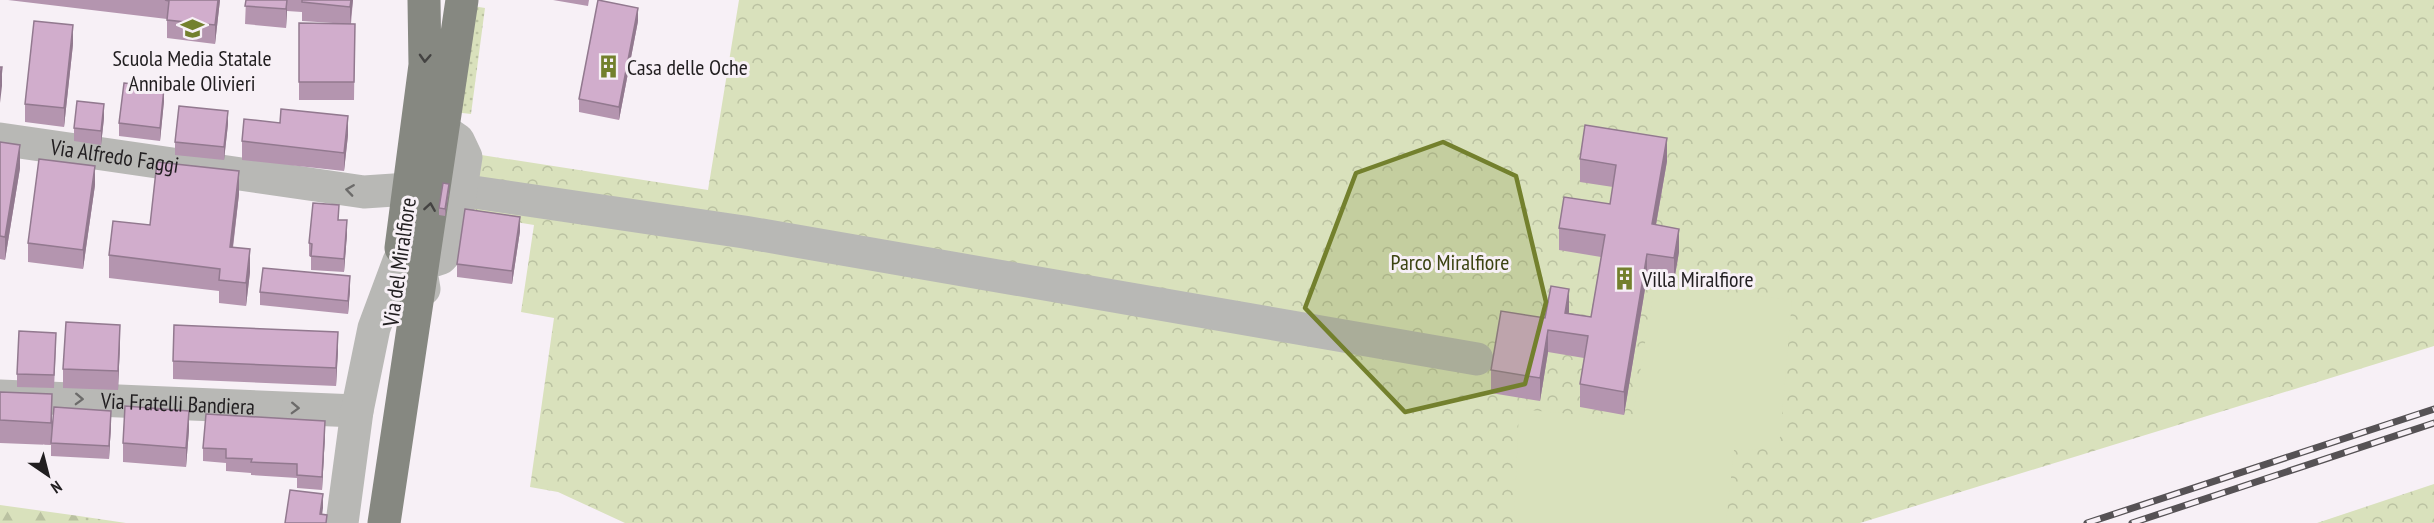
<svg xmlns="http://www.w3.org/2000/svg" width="2434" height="523" font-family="'PT Sans Narrow',sans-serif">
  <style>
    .grass { fill: url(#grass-dots) }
    .forest { fill: url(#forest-firs) }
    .park { fill: url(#park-crowns) }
    .garden { fill: #d9e1bc }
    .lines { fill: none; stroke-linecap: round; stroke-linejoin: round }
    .minor { stroke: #b8b8b5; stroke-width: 33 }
    .major { stroke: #868881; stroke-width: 33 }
    .rail-casing { stroke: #565255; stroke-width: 7 }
    .rail { stroke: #f7f0f6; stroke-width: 4.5; stroke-dasharray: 14; stroke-linecap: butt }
    .wall { fill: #b495af }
    .shaded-wall { fill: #92798f }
    .building { fill: #d1adcc; stroke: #92798f; stroke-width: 1.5 }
    .oneway { stroke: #444342 }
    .oneway2 { stroke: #6c6b6a }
    .marked { fill: #73802d; fill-opacity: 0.2; stroke: #73802d; stroke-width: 4.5; stroke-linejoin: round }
    .labels { text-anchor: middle; stroke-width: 6; stroke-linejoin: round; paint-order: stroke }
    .poi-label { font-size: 22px; fill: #211e20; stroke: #f7f0f6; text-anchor: start }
    .street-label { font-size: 22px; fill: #211e20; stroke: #f7f0f6 }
    .park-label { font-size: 22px; fill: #3b4311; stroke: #f7f0f6 }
  </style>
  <defs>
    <pattern id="grass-dots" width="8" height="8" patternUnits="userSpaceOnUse" patternTransform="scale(1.5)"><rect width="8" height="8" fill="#d9e1bc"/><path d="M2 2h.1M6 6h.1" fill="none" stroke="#bac1a1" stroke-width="1.8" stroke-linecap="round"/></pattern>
    <pattern id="forest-firs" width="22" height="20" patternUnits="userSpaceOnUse" patternTransform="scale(1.5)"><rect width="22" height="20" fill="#d9e1bc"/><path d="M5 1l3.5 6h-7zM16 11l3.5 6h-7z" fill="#bac1a1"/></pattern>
    <pattern id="park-crowns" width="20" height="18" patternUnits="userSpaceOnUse" patternTransform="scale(1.5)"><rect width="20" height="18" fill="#d9e1bc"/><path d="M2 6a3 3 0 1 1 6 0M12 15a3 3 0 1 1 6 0" fill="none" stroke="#bac1a1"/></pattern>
  </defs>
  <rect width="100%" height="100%" fill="#f7f0f6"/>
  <path class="grass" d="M467,5l18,3 -14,106 -17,-2z
    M79,516l47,7h-47z"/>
  <path class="forest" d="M0,505l79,11v7h-79z"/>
  <path class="park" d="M739,0h1695v346l-574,177h-1235l-67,-31 -28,-5 24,-169 -33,-6 13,-87 -69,-11 10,-60 233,36z
    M2434,484v39h-117z"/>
  <path class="garden" d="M1655,284l137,16 -13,148 -45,2 -8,73h-212l5,-114 113,11z"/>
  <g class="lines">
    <g class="minor">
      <path id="s1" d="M0,139l364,53 45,-3"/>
      <path d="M460,190l284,42 733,127"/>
      <path d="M424,289l-4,-24 21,-7 11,-12 14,-89 -8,-17 -16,-11"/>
      <path id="s2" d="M0,396l357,15"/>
      <path d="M342,523l15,-112 17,-83 25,-67"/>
    </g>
    <path class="major" d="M401,248l24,-183 -1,-65
      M384,523l78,-523"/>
    <defs>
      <path id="rail" d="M2087,523l347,-114
        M2132,523l302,-100"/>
    </defs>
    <use href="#rail" class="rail-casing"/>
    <use href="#rail" class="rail"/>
  </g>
  <path class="wall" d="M8,0h212l-5,44 -48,-6v-19z
    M246,0h107l-2,24h4l-1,76h-55v-77h34l-31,-2v-9l-15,-1 -1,17 -41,-4z
    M553,0h36l-1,6z
    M638,21l-19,99 -40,-8v-13z
    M73,44l-9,83 -39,-5v-18z
    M164,101l-4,40 -41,-5v-13z
    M104,118l-3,27 -27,-4v-13z
    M228,124l-4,36 -49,-5v-13z
    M348,135l-4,36 -102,-11v-19z
    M0,142l20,26 -15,92 -5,-1z
    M1580,159l87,2 -11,64 23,27 -5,29 -27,-4 -23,138 -44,-8v-23l4,-26 -36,-6 -8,49 -49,-8v-23l54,-52 24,-5 22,4 10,-60 -42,-7v-22l51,-24 3,-17 -33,-5z
    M95,185l-12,84 -55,-7v-19z
    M449,191l-4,25 -6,-1v-7z
    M239,194l-6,54 17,24 -4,34 -27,-3v-12l-110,-13v-23l41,-30z
    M339,220l8,14 -3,38 -33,-2v-13l-2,-1v-13z
    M520,231l-8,53 -55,-7v-13z
    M350,290l-2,24 -88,-9v-13z
    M120,343l-2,47 -55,-2v-19z
    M56,346l-2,42 -37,-1v-13z
    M338,350l-2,36 -163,-7v-18z
    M0,392l52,25 -1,28 -51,-2z
    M111,424l-2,35 -58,-3v-13z
    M189,430l-3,37 -63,-5v-19z
    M325,434l-3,56 -25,-2v-10l-46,-3v-2l-25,-2v-8l-23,-2v-13z"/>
  <path class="shaded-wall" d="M218,0h2l-5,44v-19z
    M287,0v11l-1,17v-19z
    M351,0h2l-3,25v-18z
    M638,8v13l-19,99v-13z
    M73,25v19l-9,83v-19z
    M2,67v19l-2,17v-18z
    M164,88v13l-4,40v-13z
    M104,104v14l-3,27v-14z
    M228,111v13l-4,36v-13z
    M348,116v19l-4,36v-18z
    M1667,138v23l-15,86v-23z
    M20,145v23l-15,92v-23z
    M95,166v19l-12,84v-19z
    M239,171v23l-9,76v-23z
    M449,184v7l-4,25v-7z
    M520,217v14l-8,53v-13z
    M347,220v14l-3,38v-13z
    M1679,229v23l-5,29v-23z
    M250,249v23l-4,34v-23z
    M1647,254v23l-23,138v-23z
    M350,276v14l-2,24v-13z
    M1569,289v23l-3,20 -1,-19z
    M120,325v18l-2,47v-19z
    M1548,330v22l-8,49v-23z
    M338,332v18l-2,36v-18z
    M52,394v23l-1,28v-22z
    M111,411v13l-2,35v-13z
    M189,411v19l-3,37v-19z
    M325,421v13l-3,56v-13z
    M323,494v14l-2,15 -1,-9z"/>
  <path class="building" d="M165,0h53l-3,25 -48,-5 2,-19z
    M246,0h41l-1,9 -41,-3z
    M302,0h49l-1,7 -48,-5z
    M598,0l40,8 -19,99 -40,-8z
    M34,21l39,4 -9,83 -39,-4z
    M299,23l56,1 -1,58h-55z
    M0,67h2l-2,18z
    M124,83l40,5 -4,40 -41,-5z
    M77,101l27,3 -3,27 -27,-3z
    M179,106l49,5 -4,36 -49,-5z
    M281,109l67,7 -4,37 -102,-12 2,-22 36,4z
    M1585,125l82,13 -15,86 27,5 -5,29 -27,-4 -23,138 -44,-8 8,-48 -40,-6 -8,48 -49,-8 10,-59 44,7 6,-32 18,3 -4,24 26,4 14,-82 -46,-7 5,-31 46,7 6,-39 -36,-6z
    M0,142l20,3 -15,92 -5,-1z
    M39,159l56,7 -12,84 -55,-7z
    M157,162l82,9 -9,76 20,2 -4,34 -27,-3 1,-11 -111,-14 4,-34 37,4z
    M443,183l6,1 -4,25 -6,-1z
    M313,203l26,2 -1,15h9l-3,39 -33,-3 1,-12 -3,-1z
    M465,209l55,8 -8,54 -55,-7z
    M263,268l87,8 -2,25 -88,-9z
    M66,322l54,3 -2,46 -55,-2z
    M174,325l164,7 -2,36 -163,-7z
    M19,331l37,2 -2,42 -37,-1z
    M0,392l52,2 -1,29 -51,-3z
    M125,406l64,5 -3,37 -63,-5z
    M54,407l57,4 -2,35 -58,-3z
    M206,414l119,7 -3,56 -25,-2v-11l-46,-2 1,-3 -26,-1v-9l-23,-1z
    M290,490l33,4 -3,20 7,1 -1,8h-41z"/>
  <defs><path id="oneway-chevron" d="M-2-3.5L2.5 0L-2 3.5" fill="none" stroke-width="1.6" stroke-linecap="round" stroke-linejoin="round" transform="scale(1.5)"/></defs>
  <g class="oneway">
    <use href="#oneway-chevron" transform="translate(425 58) rotate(93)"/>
    <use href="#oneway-chevron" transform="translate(430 207) rotate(-81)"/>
  </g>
  <g class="oneway2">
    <use href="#oneway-chevron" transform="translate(350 190) rotate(-172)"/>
    <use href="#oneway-chevron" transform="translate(79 399) rotate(2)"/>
    <use href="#oneway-chevron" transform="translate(295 408) rotate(2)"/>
  </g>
  <path class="marked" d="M1443,142l73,34 30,126 -21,82 -120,28 -100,-104 51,-135z"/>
  <defs>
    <symbol id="school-bare" viewBox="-9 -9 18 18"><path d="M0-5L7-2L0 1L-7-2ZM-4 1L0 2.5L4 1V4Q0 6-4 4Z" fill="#73802d" stroke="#f7f0f6" stroke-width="2.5" paint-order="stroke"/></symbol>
    <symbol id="building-bare" viewBox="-9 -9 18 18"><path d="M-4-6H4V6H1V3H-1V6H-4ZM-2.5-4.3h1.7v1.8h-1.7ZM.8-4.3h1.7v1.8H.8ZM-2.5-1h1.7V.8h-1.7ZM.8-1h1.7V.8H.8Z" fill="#73802d" stroke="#f7f0f6" stroke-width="2.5" paint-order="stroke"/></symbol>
  </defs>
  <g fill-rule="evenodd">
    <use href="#school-bare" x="176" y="12" width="33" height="33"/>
    <use href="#building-bare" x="592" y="50" width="33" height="33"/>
    <use href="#building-bare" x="1608" y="262" width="33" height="33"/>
  </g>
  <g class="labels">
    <g class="poi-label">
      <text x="192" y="66" text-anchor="middle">Scuola Media Statale<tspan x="192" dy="25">Annibale Olivieri</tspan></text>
      <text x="627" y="75">Casa delle Oche</text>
      <text x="1642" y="287">Villa Miralfiore</text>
    </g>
    <g class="street-label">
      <text dy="8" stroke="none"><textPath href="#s1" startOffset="116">Via Alfredo Faggi</textPath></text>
      <text transform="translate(399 262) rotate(-82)" y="8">Via del Miralfiore</text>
      <text dy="8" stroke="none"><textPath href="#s2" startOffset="178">Via Fratelli Bandiera</textPath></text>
    </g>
    <g class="park-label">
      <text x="1450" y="270">Parco Miralfiore</text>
    </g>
  </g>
  <g transform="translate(48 475) rotate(145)" stroke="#f7f0f6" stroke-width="4.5" paint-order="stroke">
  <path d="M0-4.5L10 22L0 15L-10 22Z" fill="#211e20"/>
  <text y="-9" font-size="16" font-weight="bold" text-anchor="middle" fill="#211e20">N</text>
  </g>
</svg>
